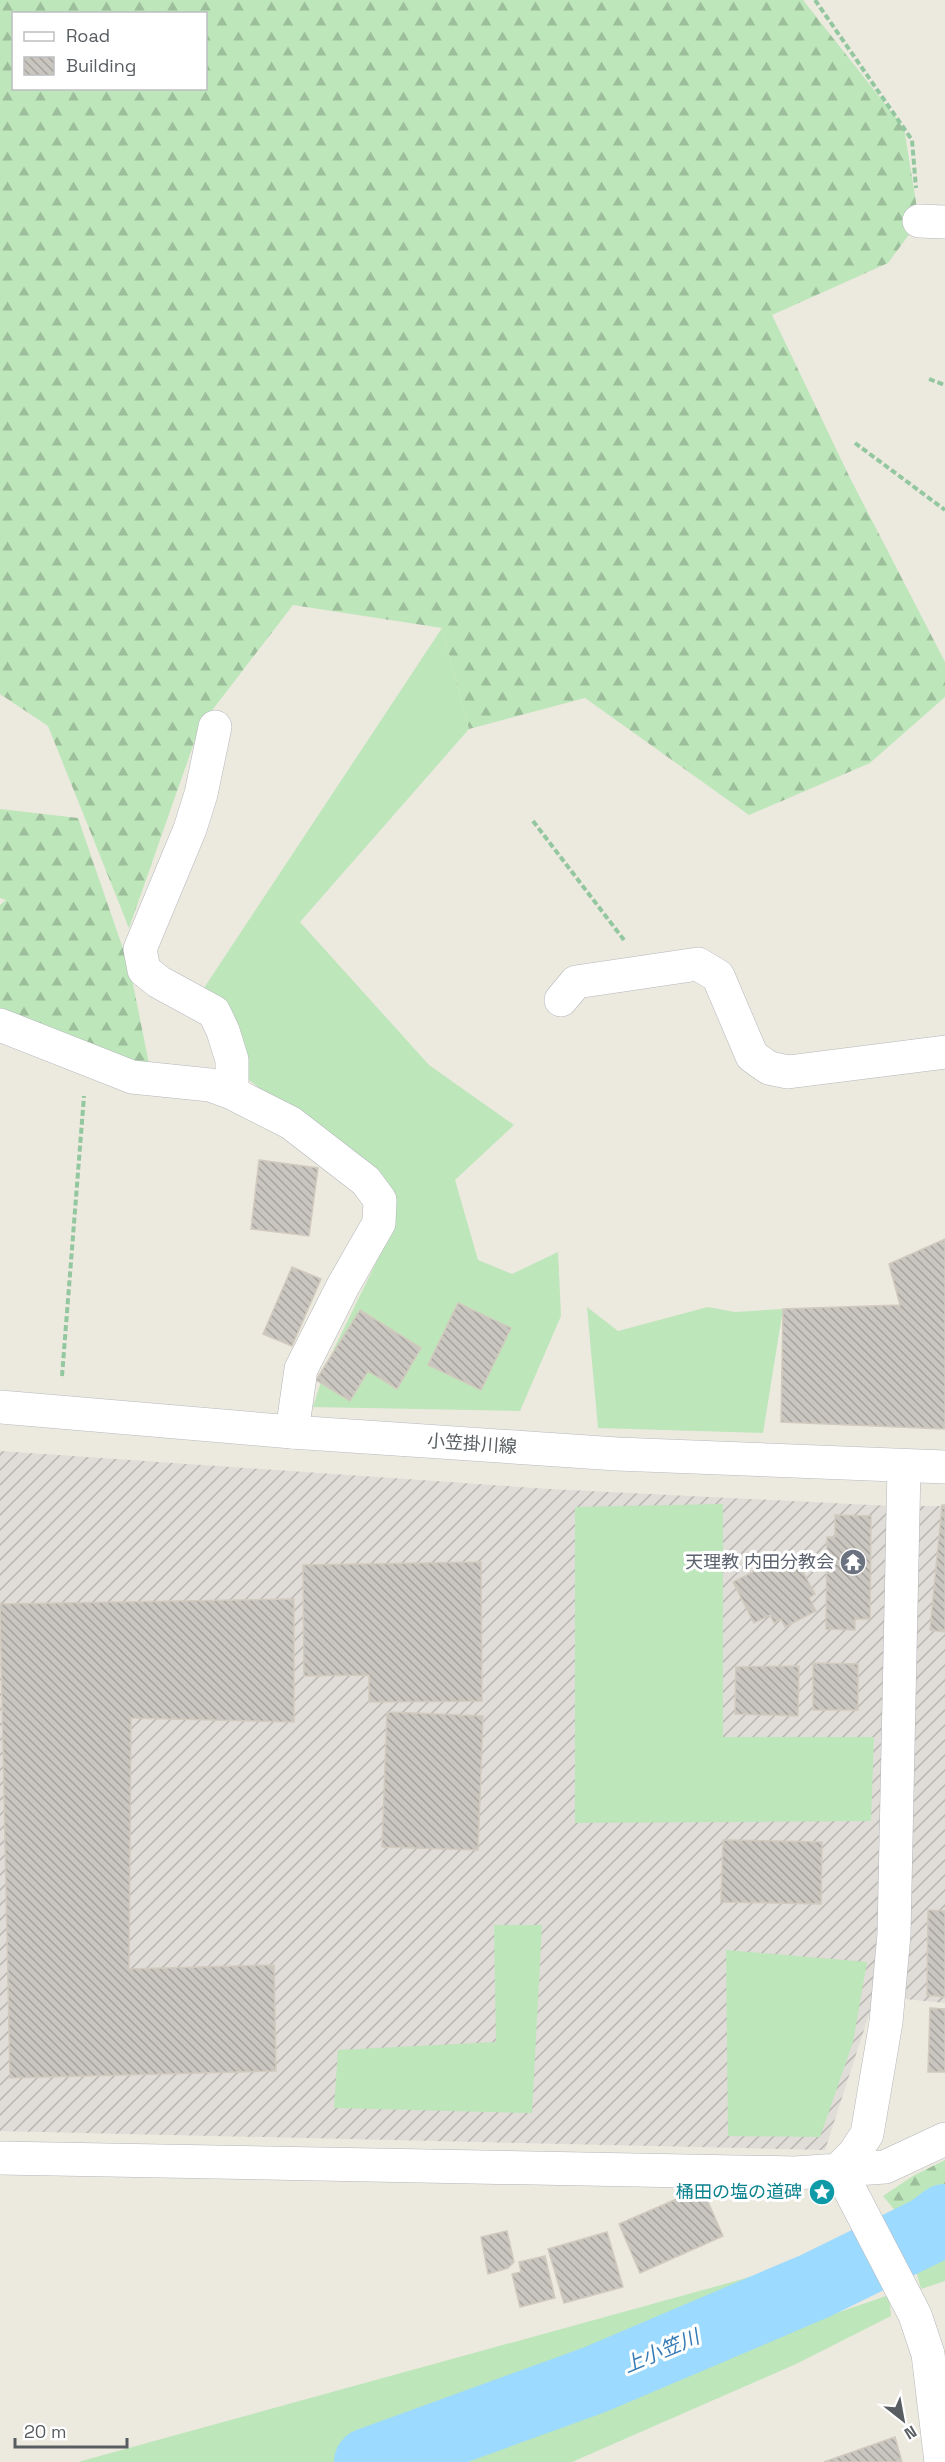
<svg xmlns="http://www.w3.org/2000/svg" width="945" height="2462" font-family="'Space Grotesk','Noto Sans JP',sans-serif">
  <style>
    .industrial { fill: url(#industrial-furrows) }
    .grass { fill: #bde6ba }
    .forest { fill: url(#forest-firs); fill-rule: evenodd }
    .lines { fill: none; stroke-linecap: round; stroke-linejoin: round }
    .river { stroke: #9ddaff; stroke-width: 68 }
    .building { fill: url(#building-back-hatch); stroke: #d1cabe; stroke-width: 1.5 }
    .minor-casing { stroke: #b3b7bb; stroke-width: 34 }
    .secondary-casing { stroke: #b5babf; stroke-width: 34 }
    .path { stroke: #93c79f; stroke-width: 4; stroke-dasharray: 6 3; stroke-linecap: butt }
    .minor { stroke: #fff; stroke-width: 33 }
    .secondary { stroke: #fff; stroke-width: 33 }
    .labels { text-anchor: middle; stroke-width: 6; stroke-linejoin: round; paint-order: stroke }
    .street-label { font-size: 18px; fill: #585d61; stroke: #fff }
    .worship-label { font-size: 18px; fill: #5b616d; stroke: #fff; text-anchor: end }
    .culture-label { font-size: 18px; fill: #0d838f; stroke: #fff; text-anchor: end }
    .water-label { font-size: 20px; font-style: italic; fill: #377bb5; stroke: #fff }
  </style>
  <defs>
    <pattern id="industrial-furrows" width="10" height="10" patternUnits="userSpaceOnUse" patternTransform="scale(1.5)"><rect width="10" height="10" fill="#e0dcd7"/><path d="M-1 1l2-2M0 10L10 0M9 11l2-2" fill="none" stroke="#b8b6b2"/></pattern>
    <pattern id="forest-firs" width="22" height="20" patternUnits="userSpaceOnUse" patternTransform="scale(1.5)"><rect width="22" height="20" fill="#bde6ba"/><path d="M5 1l3.5 6h-7zM16 11l3.5 6h-7z" fill="#9cbe9b"/></pattern>
    <pattern id="building-back-hatch" width="6" height="6" patternUnits="userSpaceOnUse" patternTransform="scale(1.5)"><rect width="6" height="6" fill="#c9c5bf"/><path d="M-1 5l2 2M0 0l6 6M5-1l2 2" fill="none" stroke="#a6a39f"/></pattern>
  </defs>
  <rect width="100%" height="100%" fill="#ece9df"/>
  <path class="industrial" d="M0,1451l549,38 342,17h54v497l-70,-7 -50,154 -825,-19z"/>
  <path class="grass" d="M442,628l27,101 -169,193 129,143 85,60 -59,55 23,80 34,14 46,-22 3,64 -41,95 -207,-4 14,-44 67,-137 -7,-45 -141,-103 -42,-90z
    M587,1307l31,24 90,-24 27,5 48,-3 -20,124 -165,-5z
    M723,1504v233h151l-3,84 -296,2v-316z
    M494,1925h48l-10,188 -198,-5 4,-58 158,-8z
    M726,1950l141,12 -14,80 -33,95 -92,-1z
    M945,2190v91l-24,8 -19,-70z
    M761,2274l32,54 96,-33 2,21 -95,48 -224,98h-494z"/>
  <path class="forest" d="M0,0h803l101,128 15,93 -31,42 -116,52 77,161 96,186v35l-75,66 -121,52 -164,-117 -116,31 -27,-101 -149,-23 -93,121 -71,202 -81,-202 -48,-32zM14,14h192v74h-192z
    M0,809l78,9 52,151 20,100 -150,-53v-111l6,-5 -6,-2z
    M945,2160v34l-43,25 -19,-23 30,-20z"/>
  <g class="lines">
    <path class="river" d="M368,2462l226,-82 221,-94 114,-56 16,-12"/>
  </g>
  <path class="building" d="M259,1160l59,8 -9,68 -58,-7z
    M945,1239v190l-164,-7 2,-113 117,-4 -11,-41z
    M292,1267l29,12 -29,67 -29,-12z
    M458,1303l53,25 -30,62 -53,-25z
    M360,1310l61,38 -24,41 -29,-18 -18,30 -34,-21z
    M942,1505h3v127l-15,-2z
    M835,1515l36,1 -1,103h-15v11l-29,-1 1,-92h8z
    M792,1552l23,42 -6,4 7,13 -31,16 -4,-8 -7,4 -4,-8 -16,8 -21,-41z
    M481,1562l1,139 -113,1v-27l-65,1 -1,-111z
    M294,1599v123l-163,-4 -2,251 145,-4 2,106 -266,7 -10,-474z
    M813,1663l45,1v46h-45z
    M799,1666l-1,50 -63,-2 1,-47z
    M387,1712l96,4 -5,134 -96,-3z
    M723,1840l99,2 -1,62 -100,-2z
    M928,1910l17,1v86l-18,-2z
    M930,2008l15,1v63h-17z
    M702,2188l21,48 -83,37 -21,-49z
    M507,2231l7,31 -6,6 -20,6 -7,-37z
    M607,2232l16,55 -59,16 -16,-54z
    M545,2256l10,42 -35,9 -8,-33 9,-2 -2,-10z
    M895,2437l7,25h-78z"/>
  <g class="lines">
    <defs>
      <path id="minor" d="M919,221l26,1
        M215,727l-14,67 -11,35 -50,120 4,21 15,12 55,30 9,19 9,29v33
        M561,1000l15,-18 122,-18 20,12 34,80 17,12 19,4 157,-20
        M0,1025l132,52 78,8 22,8 59,30 75,58 14,19 -1,23 -36,63 -42,83 -9,63
        M0,2158l795,15 90,-6 60,-28
        M839,2169l15,-15 13,-20 19,-112 8,-88 10,-467
        M839,2169l76,146 13,39 13,108"/>
      <path id="secondary" d="M0,1407l292,25 325,22 328,13"/>
    </defs>
    <use href="#minor" class="minor-casing"/>
    <use href="#secondary" class="secondary-casing"/>
    <path class="path" d="M815,0l97,140 4,48
      M929,379l16,6
      M855,443l90,67
      M533,821l91,119
      M62,1376l22,-280"/>
    <use href="#minor" class="minor"/>
    <use href="#secondary" class="secondary"/>
  </g>
  <defs>
    <symbol id="temple-disc" viewBox="-11 -11 22 22"><circle r="9.5" fill="#6b7280" stroke="#fff"/><path d="M0-6L5-2H3V0L6.5 2.5H4V6H1.5V3h-3V6H-4V2.5H-6.5L-3 0V-2H-5Z" fill="#fff"/></symbol>
    <symbol id="sight-disc" viewBox="-11 -11 22 22"><circle r="9.5" fill="#0f9aa8" stroke="#fff"/><path d="M0-6L1.8-2.2L6-1.7L2.9 1.2L3.7 5.4L0 3.3L-3.7 5.4L-2.9 1.2L-6-1.7L-1.8-2.2Z" fill="#fff"/></symbol>
  </defs>
  <g fill-rule="evenodd">
    <use href="#temple-disc" x="838" y="1547" width="30" height="30"/>
    <use href="#sight-disc" x="807" y="2177" width="30" height="30"/>
  </g>
  <g class="labels">
    <g class="street-label">
      <text transform="translate(472 1444) rotate(4)" y="6">小笠掛川線</text>
    </g>
    <g class="worship-label">
      <text x="834" y="1568">天理教 内田分教会</text>
    </g>
    <g class="culture-label">
      <text x="802" y="2198">桶田の塩の道碑</text>
    </g>
    <g class="water-label">
      <text transform="translate(661 2351) rotate(-23)" y="7">上小笠川</text>
    </g>
  </g>
  <rect x="12" y="12" width="195" height="78" fill="#ffffff" stroke="#bcbec0" stroke-width="1.5"/>
  <rect x="24" y="32" width="30" height="9" fill="#ffffff" stroke="#bcbec0" stroke-width="1.5"/>
  <text x="66" y="42" font-size="18" fill="#585d61">Road</text>
  <rect x="24" y="57" width="30" height="18" fill="url(#building-back-hatch)" stroke="#bcbec0" stroke-width="1.5"/>
  <text x="66" y="72" font-size="18" fill="#585d61">Building</text>
  <g transform="translate(903 2420) rotate(149)" stroke="#ffffff" stroke-width="4.5" paint-order="stroke">
  <path d="M0-4.5L10 22L0 15L-10 22Z" fill="#585d61"/>
  <text y="-9" font-size="16" font-weight="bold" text-anchor="middle" fill="#585d61">N</text>
  </g>
  <path d="M15 2438v9h112v-9" fill="none" stroke="#585d61" stroke-width="3"/>
  <text x="24" y="2438" font-size="18" fill="#585d61" stroke="#ffffff" stroke-width="4.5" paint-order="stroke">20 m</text>
</svg>
